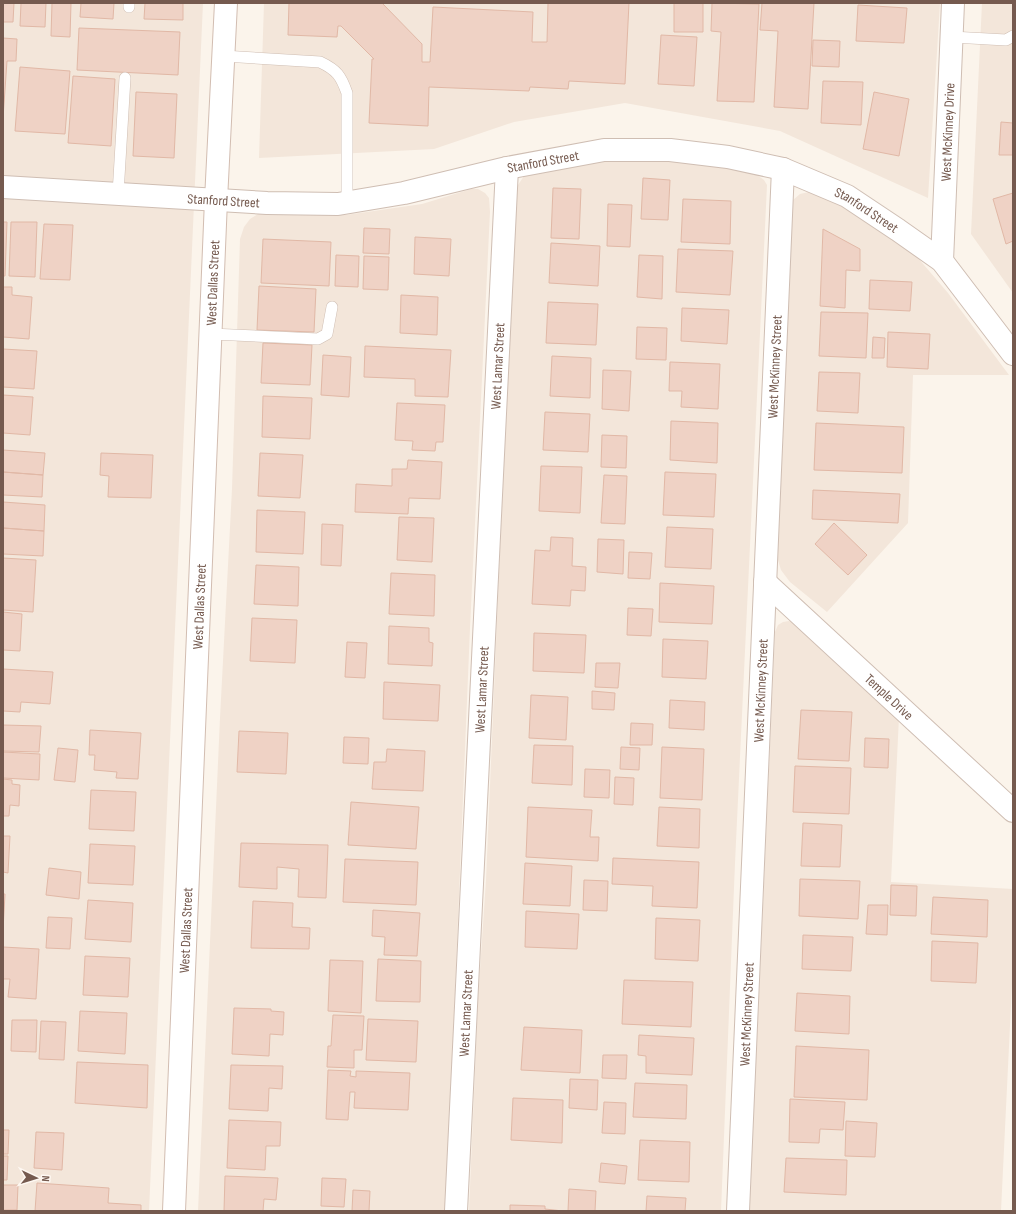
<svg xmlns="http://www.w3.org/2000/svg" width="1016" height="1214" font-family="'Sofia Sans Condensed',sans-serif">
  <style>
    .residential { fill: #f3e6da }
    .building { fill: #efd2c5; stroke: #e1b8a6 }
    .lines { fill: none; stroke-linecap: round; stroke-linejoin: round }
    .service-casing { stroke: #cfbeb3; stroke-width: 12 }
    .minor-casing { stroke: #cfbeb3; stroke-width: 24 }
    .secondary-casing { stroke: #d2bdb1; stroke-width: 24 }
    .service { stroke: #fff; stroke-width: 11 }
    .minor { stroke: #fff; stroke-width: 22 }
    .secondary { stroke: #fff; stroke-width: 22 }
    .labels { text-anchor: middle; stroke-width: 4; stroke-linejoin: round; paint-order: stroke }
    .street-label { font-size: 14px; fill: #755a4f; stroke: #fef8f2 }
  </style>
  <rect width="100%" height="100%" fill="#fbf4eb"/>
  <path class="residential" d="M3,3h200l-54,1208h-146z
    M264,3h676l-12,195 -148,-67 -155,-28 -111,19 -80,27 -175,9z
    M982,3h31v290l-42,-59z
    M654,158l80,10 23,7 7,5 3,5 -32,678 -14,348h-252l9,-211 8,-120 29,-685 3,-10 6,-9 49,-13z
    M471,189h7l7,4 4,5 1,14 -20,416 -24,583h-248l22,-493 12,-229 8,-250 4,-12 6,-8 8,-5 8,-1 80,2 76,-11z
    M809,192l12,2 40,21 51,36 36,42 61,82h-96l-5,148 -81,89 -37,-30 -9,-12 -4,-13 15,-343 1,-14 7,-6z
    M789,621l8,2 102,94 -8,165 122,7v75l-12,247h-254l11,-192 17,-387 3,-7 5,-3z"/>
  <path class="building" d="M3,3h11l-1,19h-10z
    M21,3h25l-1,24 -25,-1z
    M52,3h19l-1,34 -19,-1z
    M81,3h33l-1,16 -33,-2z
    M145,3h38v17l-39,-1z
    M289,3h93l40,41v18h8l3,-55 100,5 -1,30h15l1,-39h81l-4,81 -56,-3 -1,8 -38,-2 -1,4 -100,-4 -1,39 -59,-3 3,-64h2l-33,-33h-3l-1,11 -49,-2z
    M674,3h29v29h-29z
    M712,3l47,1 -5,98 -37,-1 4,-69 -10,-1z
    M762,3h52l-6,106 -34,-2 4,-76 -18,-1z
    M858,5l49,3 -3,35 -48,-2z
    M79,28l101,4 -2,43 -101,-5z
    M661,35l36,2 -3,49 -36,-2z
    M3,38l14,1 -1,22h-9l-4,57z
    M813,40l27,1 -1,26 -27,-1z
    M20,67l50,4 -5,63 -50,-3z
    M73,76l42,3 -4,67 -43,-3z
    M823,81l40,1 -2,43 -40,-2z
    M136,92l41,2 -3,64 -41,-2z
    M874,92l35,7 -10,57 -36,-7z
    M1001,122l12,1v32h-14z
    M643,178l27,2 -2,40 -27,-1z
    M553,188l28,1 -2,50 -28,-1z
    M1013,193v48l-7,3 -13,-45z
    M683,199l48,2 -1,43 -49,-2z
    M608,204l24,1 -2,42 -23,-1z
    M3,222h4l-2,54h-2z
    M11,222h26l-2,55 -26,-1z
    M44,224l29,1 -3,55 -30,-1z
    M364,228l26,1 -1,25 -26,-1z
    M823,229l37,20v22l-14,-1 -1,38 -25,-2z
    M415,237l36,2 -2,37 -35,-2z
    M263,239l68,3 -2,44 -68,-3z
    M551,243l49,3 -2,40 -49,-3z
    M678,249l55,2 -3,44 -54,-3z
    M336,255l23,1 -1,31 -23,-1z
    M639,255l24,1 -1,43 -25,-2z
    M364,256l25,1 -1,33 -25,-1z
    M870,280l42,2 -2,29 -41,-2z
    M259,286l57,3 -2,43 -57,-2z
    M3,287h9v8l20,2 -3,42 -26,-2z
    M401,295l37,2 -1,38 -37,-2z
    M548,302l50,2 -2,41 -50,-2z
    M682,308l47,2 -2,34 -46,-3z
    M821,312l47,1 -2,45 -47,-2z
    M637,327l30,1 -1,32 -30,-1z
    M888,332l42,2 -2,35 -41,-2z
    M873,337l12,1 -1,20h-12z
    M263,343l49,2 -2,40 -49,-2z
    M365,346l86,4 -3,47 -33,-1v-17l-51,-2z
    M3,349l34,2 -3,38 -31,-2z
    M323,355l28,2 -2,40 -28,-2z
    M552,356l39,2 -1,40 -40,-2z
    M670,362l50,2 -2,45 -37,-2 1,-16h-13z
    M603,370l28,1 -2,40 -27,-2z
    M819,372l41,1 -2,40 -41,-2z
    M3,395l30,2 -3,38 -27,-2z
    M263,396l49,2 -2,41 -48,-2z
    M397,403l48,2 -2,37h-7l-1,9 -23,-1 1,-9 -18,-1z
    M545,412l45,2 -2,38 -45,-2z
    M671,421l47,2 -1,40 -47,-3z
    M816,423l88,4 -2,46 -88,-3z
    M602,435l25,1 -1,32 -25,-1z
    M3,450l42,3 -2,22 -40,-3z
    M101,453l52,2 -2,43 -43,-1 1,-21 -9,-1z
    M260,453l43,2 -3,43 -42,-2z
    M408,460l34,2 -2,37 -31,-1 -1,16 -53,-2 1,-28 36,2v-17h15z
    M541,466l41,1 -2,46 -41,-2z
    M3,472l40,3 -1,22 -39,-2z
    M665,472l51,2 -2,43 -51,-2z
    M604,475l23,1 -2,48 -24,-1z
    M813,490l87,4 -2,29 -86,-4z
    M3,502l42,3 -1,26 -41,-3z
    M257,510l48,2 -2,42 -47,-2z
    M399,517l35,1 -2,44 -35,-2z
    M834,523l33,32 -19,20 -33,-31z
    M322,524l21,1 -2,41 -20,-1z
    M667,527l46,2 -2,40 -46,-2z
    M3,528l41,3 -1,25 -40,-2z
    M551,537l22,1 -1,28 14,1 -1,24 -14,-1 -1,16 -38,-2 3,-54 15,1z
    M598,539l26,1 -1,34 -26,-2z
    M629,552l23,1 -2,26 -22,-1z
    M3,558l33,2 -3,52 -30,-2z
    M256,565l43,2 -1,39 -44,-2z
    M391,573l44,2 -1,41 -45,-2z
    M660,583l54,3 -2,38 -53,-2z
    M628,608l25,1 -2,27 -24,-1z
    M3,612l19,2 -2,37 -17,-1z
    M252,618l45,2 -2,43 -45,-2z
    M389,626l40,2v14l4,1 -1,23 -44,-2z
    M534,633l52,2 -2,38 -51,-2z
    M663,639l45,2 -2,38 -44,-2z
    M347,642l20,1 -2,35 -20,-1z
    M596,663h24l-2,25 -23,-1z
    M3,669l50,3 -3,32 -29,-2 -1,10 -17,-1z
    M384,682l56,3 -2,36 -55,-2z
    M592,691l23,2 -1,17 -22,-1z
    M531,695l37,2 -2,43 -37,-2z
    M670,700l35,2 -1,28 -35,-2z
    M801,710l51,2 -3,49 -51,-2z
    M631,723l22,1 -1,21h-22z
    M3,725l38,1 -2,26 -36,-1z
    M90,730l51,3 -3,46 -22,-1 1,-6 -23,-2 1,-15h-6z
    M239,731l49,2 -2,41 -49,-2z
    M344,737l25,1 -1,26 -25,-1z
    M865,738l24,1 -1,29 -24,-1z
    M534,745l39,1 -1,39 -40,-2z
    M621,747l19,1 -1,22 -19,-1z
    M662,747l42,2 -2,51 -42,-2z
    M58,748l20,2 -3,32 -21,-2z
    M387,749l38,2 -2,40 -51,-2 2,-27h12z
    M3,752l37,2 -1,26 -36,-2z
    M795,766l56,2 -2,46 -56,-2z
    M585,769l25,1 -1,28 -25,-1z
    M615,777l19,1 -1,27 -19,-1z
    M3,779l9,1v4l8,1 -1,21 -9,-1 -1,11h-6z
    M91,790l45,2 -2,39 -45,-2z
    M351,802l68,5 -3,42 -68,-4z
    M528,807l64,3 -2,27h9l-1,24 -72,-4z
    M659,807l41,2 -1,39 -42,-2z
    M803,823l39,2 -2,42 -39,-1z
    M3,836h7l-2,37 -5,-1z
    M241,843l87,2 -2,53 -28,-1 1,-28 -22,-2v22l-38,-2z
    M90,844l45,2 -2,39 -45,-2z
    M613,858l86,4 -2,46 -45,-2 1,-20 -41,-2z
    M345,859l73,3 -2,43 -73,-3z
    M525,863l47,3 -2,40 -47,-2z
    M49,868l32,4 -2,27 -33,-4z
    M800,879l60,2 -2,38 -59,-3z
    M584,880l24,1 -1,30 -24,-1z
    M891,885l26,1 -1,30 -26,-1z
    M3,894h2l-2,36z
    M933,897l55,3 -1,37 -56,-3z
    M88,900l45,3 -2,39 -46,-3z
    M253,901l40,2 -1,24 18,1 -1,21 -58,-1z
    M868,905h20l-1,30 -21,-1z
    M373,910l47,3 -3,43 -33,-1 1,-18 -13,-1z
    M526,911l53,3 -2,35 -52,-2z
    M48,917l24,1 -2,31 -24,-1z
    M656,918l44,2 -2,41 -43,-2z
    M803,935l50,2 -2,34 -49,-2z
    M932,941l46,2 -2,40 -45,-2z
    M3,947l36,2 -3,50 -28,-2 2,-18h-7z
    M85,956l45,2 -2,39 -45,-2z
    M378,959l43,2 -1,41 -44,-1z
    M330,960l33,1 -2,52 -33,-2z
    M624,980l69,2 -2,45 -69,-3z
    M797,993l53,3 -1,38 -54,-3z
    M234,1008l37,1v2l13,1 -1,23 -13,-1 -1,22 -37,-2z
    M80,1011l47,2 -2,41 -47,-3z
    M333,1015l31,1 -2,34h-8v18l-27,-1 1,-21h3z
    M368,1019l50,2 -2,41 -50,-2z
    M12,1020h25l-1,32 -25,-1z
    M41,1021l25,1 -2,38 -25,-1z
    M524,1027l58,3 -2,43 -59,-3z
    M639,1035l55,3 -2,37 -46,-2v-17l-8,-1z
    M796,1046l73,4 -2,50 -73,-3z
    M603,1055h24l-1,24 -24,-1z
    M77,1062l71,3 -1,43 -72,-5z
    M231,1065l52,1 -1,23 -13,-1 -1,23 -39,-2z
    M328,1070l23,1 -1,5 6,1v-6l54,2 -2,37 -54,-2 1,-16h-5l-2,28 -22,-1z
    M570,1079l28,1 -1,30 -28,-2z
    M635,1083l52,2 -1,34 -53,-2z
    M513,1098l50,2 -1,43 -51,-3z
    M790,1099l55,3 -2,28 -23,-1 -1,14 -30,-1z
    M604,1102l22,1 -1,31 -23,-1z
    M229,1120l52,2 -1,24h-14l-1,24 -38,-2z
    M846,1121l31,2 -2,34 -30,-1z
    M3,1130h6l-1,24h-5z
    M36,1132l28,1 -2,37 -28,-2z
    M640,1140l50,2 -1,40 -51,-2z
    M3,1156h5l-1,24h-4z
    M786,1158l61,2 -1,35 -62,-3z
    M601,1163l26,3 -2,18 -26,-2z
    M225,1176l53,2 -2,22 -12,-1 -1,12h-39z
    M322,1178l24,1 -2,28 -23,-1z
    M37,1183l72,5 -1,15 33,2v6h-106z
    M3,1185h15l-1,25h-14z
    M569,1189l27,2 -1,20h-27z
    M353,1190l17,1 -1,20h-17z
    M647,1196l39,2 -1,13h-39z
    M510,1205l35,1v3l18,2h-53z"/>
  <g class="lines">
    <defs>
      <path id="service" d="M129,7v-4
        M952,37l54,3 7,-4
        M223,56l97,6c17,8 21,14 27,31v109
        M118,194l7,-116
        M211,334l107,5 9,-5 5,-27"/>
      <g id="minor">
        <path id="s1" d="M3,187l264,16 71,1 66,-11 103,-25 97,-18h66l58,7 55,12 64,27 51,34 44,31 71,93"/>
        <path id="s2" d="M942,261l11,-258"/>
        <path id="s3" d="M765,582l248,229"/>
        <path id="s4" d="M456,1211l51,-1043"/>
        <path id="s5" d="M738,1211l45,-1042"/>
      </g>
      <g id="secondary">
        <path id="s6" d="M174,1211l42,-1011 10,-197"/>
      </g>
    </defs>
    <use href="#service" class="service-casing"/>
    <use href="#minor" class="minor-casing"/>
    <use href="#secondary" class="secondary-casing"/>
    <use href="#service" class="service"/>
    <use href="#minor" class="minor"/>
    <use href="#secondary" class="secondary"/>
  </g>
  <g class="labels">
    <g class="street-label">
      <text dy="5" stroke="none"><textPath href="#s2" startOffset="129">West McKinney Drive</textPath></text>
      <text dy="5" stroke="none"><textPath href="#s1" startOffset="545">Stanford Street</textPath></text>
      <text dy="5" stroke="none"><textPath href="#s1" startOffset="221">Stanford Street</textPath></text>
      <text dy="5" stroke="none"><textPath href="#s1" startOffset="881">Stanford Street</textPath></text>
      <text dy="5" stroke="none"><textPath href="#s6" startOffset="929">West Dallas Street</textPath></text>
      <text dy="5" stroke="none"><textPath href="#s4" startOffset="846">West Lamar Street</textPath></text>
      <text dy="5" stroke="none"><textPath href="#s5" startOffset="845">West McKinney Street</textPath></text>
      <text dy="5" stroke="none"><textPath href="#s6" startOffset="605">West Dallas Street</textPath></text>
      <text dy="5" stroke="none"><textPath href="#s4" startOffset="522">West Lamar Street</textPath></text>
      <text dy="5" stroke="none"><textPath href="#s5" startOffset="521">West McKinney Street</textPath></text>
      <text dy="5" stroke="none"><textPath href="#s3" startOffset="169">Temple Drive</textPath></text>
      <text dy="5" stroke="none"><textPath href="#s6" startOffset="281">West Dallas Street</textPath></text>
      <text dy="5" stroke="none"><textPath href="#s4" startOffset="198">West Lamar Street</textPath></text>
      <text dy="5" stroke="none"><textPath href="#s5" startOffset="197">West McKinney Street</textPath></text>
    </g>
  </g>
  <rect width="1016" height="1214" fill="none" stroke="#755a4f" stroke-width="8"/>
  <g transform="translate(36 1178) rotate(94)" stroke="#fef8f2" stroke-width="3" paint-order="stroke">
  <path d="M0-3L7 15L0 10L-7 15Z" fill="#755a4f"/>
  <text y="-6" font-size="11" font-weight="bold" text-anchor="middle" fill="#755a4f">N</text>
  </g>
</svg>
